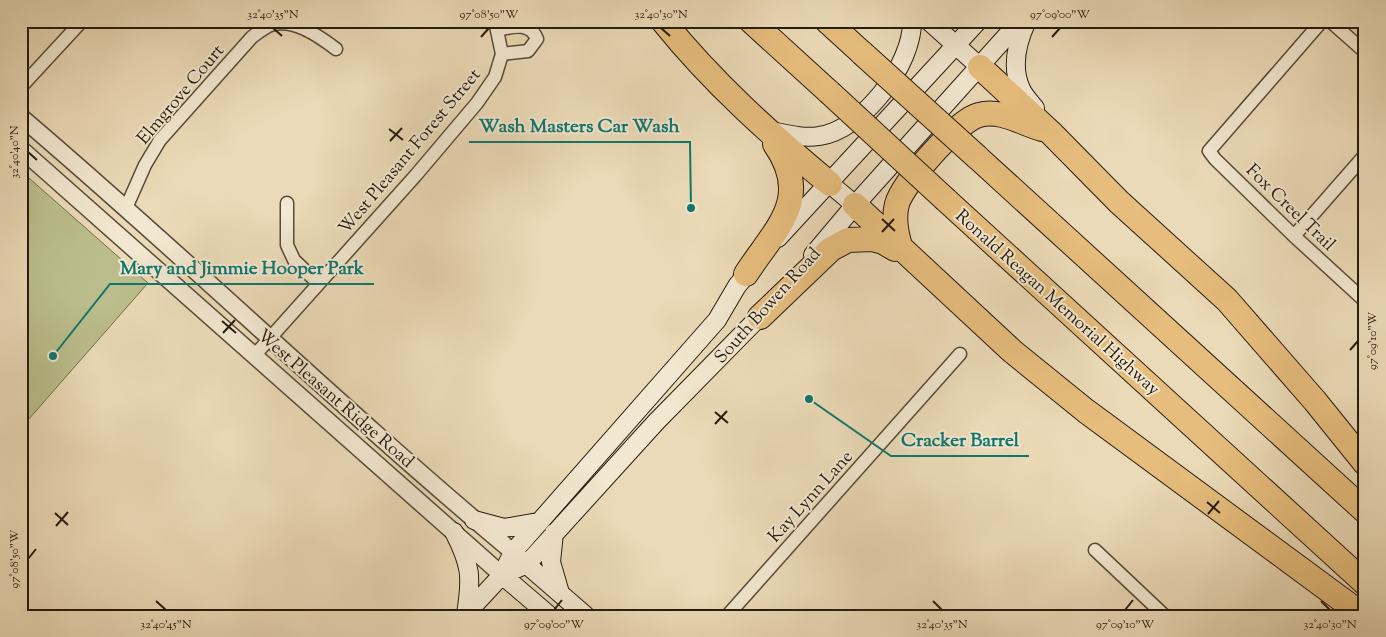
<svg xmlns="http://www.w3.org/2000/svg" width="1386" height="637" font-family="'Sorts Mill Goudy',serif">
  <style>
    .green { fill: #bbbe8c; stroke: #706c4c }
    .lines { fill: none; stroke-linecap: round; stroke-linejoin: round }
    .minor-casing { stroke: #564b38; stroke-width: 15 }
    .tertiary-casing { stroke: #564b38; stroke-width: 19 }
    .secondary-casing { stroke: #251b0d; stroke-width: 20 }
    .motorway-casing { stroke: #251b0d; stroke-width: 26 }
    .minor { stroke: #f2e7d0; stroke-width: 12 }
    .tertiary { stroke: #f2e7d0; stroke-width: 16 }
    .secondary { stroke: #f2e7d0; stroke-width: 18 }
    .motorway { stroke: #e6bd7c; stroke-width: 24 }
    .motorway-bridge-casing { stroke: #251b0d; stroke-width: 26; stroke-linecap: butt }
    .motorway-bridge { stroke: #e6bd7c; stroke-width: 24 }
    .ticks { fill: none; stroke: #251b0d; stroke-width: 2 }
    .labels { text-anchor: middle; stroke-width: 4; stroke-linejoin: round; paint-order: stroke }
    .street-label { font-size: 18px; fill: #251b0d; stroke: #f2e7d0 }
    .leader { fill: none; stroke: #0f766e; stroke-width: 2 }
    .callout-dot { fill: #0f766e; stroke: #f2e7d0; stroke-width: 2 }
    .callout-label { font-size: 19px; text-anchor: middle; font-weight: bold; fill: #0f766e; stroke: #f2e7d0; stroke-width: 4; stroke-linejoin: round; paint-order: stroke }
    .neatline { fill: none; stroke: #251b0d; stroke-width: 2 }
    .ticks-label { font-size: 12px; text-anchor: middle; fill: #251b0d }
  </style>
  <rect width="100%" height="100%" fill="#ebdab7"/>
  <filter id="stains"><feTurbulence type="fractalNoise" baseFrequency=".004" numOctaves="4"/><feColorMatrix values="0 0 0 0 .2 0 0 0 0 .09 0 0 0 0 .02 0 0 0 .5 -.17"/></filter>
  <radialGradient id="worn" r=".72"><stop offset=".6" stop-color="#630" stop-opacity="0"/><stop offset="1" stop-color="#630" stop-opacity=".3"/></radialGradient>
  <path class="green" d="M21,171l127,112 -127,145z"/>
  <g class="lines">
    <defs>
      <path id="minor" d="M1322,21l-113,130 6,8 79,77 71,65
        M1330,21l35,31
        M497,30c15,-3 33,-9 40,9l-9,12 -26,3
        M21,87l61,-66
        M287,203v42l7,15 24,23
        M126,208l19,-43 15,-25 92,-103c5,-4 11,-8 16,-11 23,-10 51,10 68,23
        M1294,236l71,-81
        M254,356l162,-181 61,-72 18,-26 7,-23 -6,-28 -2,-5
        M1095,550l70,66
        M727,616l233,-262"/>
      <path id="tertiary" d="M21,117c167,142 324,295 492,435
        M21,149l481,426"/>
      <path id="secondary" d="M929,21l51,46
        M1027,21c-10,21 -16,46 -6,68 3,7 9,13 14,19
        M766,130c17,3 36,9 53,6 44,-6 94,-72 93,-115
        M830,184l25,21
        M778,238l200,-217
        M813,255l42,-50 165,-184
        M474,520l30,8 34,-6
        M454,532c17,33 18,45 12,82
        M554,533l-3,29 9,31
        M518,557l68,59
        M502,575l25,-11 129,-142 111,-113
        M502,575l48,41
        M464,616l38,-41 11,-23 204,-232 20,-34 17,-21"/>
      <path id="motorway" d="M663,21c49,61 107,113 167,163
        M751,21l78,71
        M827,21l35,32
        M980,67l70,65 69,70 108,98 88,101 50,62
        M977,157l388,354
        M946,200l419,383
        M855,205l157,146 74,60 278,205
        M901,249c-5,-15 -8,-30 -4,-45 6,-21 61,-84 82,-89 22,-6 42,8 63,14
        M746,274c30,-46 67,-75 29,-130
        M760,317l71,-68 17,-9 24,-1 11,3 12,7"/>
    </defs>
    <use href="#minor" class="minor-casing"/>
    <use href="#tertiary" class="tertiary-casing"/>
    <use href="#secondary" class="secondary-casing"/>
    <use href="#motorway" class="motorway-casing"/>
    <use href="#minor" class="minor"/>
    <use href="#tertiary" class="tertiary"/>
    <use href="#secondary" class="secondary"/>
    <use href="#motorway" class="motorway"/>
    <defs>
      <path id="motorway-bridge" d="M862,53l115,104
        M829,92l117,108"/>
    </defs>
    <use href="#motorway-bridge" class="motorway-bridge-casing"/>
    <use href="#motorway-bridge" class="motorway-bridge"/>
  </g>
  <path class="ticks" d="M273,28l9,8M661,28l9,8M481,37l8,-9M1052,37l8,-9M389,129l14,11M390,141l12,-13M28,152l9,8M882,219l13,12M882,232l12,-13M222,321l14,12M223,333l12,-13M1350,350l8,-9M715,412l13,11M715,424l12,-13M1207,502l13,11M55,513l13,12M1208,514l11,-13M56,526l12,-14M28,559l8,-10M156,601l10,9M933,601l9,9M1321,601l9,9M554,610l8,-10M1125,610l8,-10"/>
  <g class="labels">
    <g class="street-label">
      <text transform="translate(180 94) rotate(-50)" y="6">Elmgrove Court</text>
      <text transform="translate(409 151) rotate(-50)" y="6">West Pleasant Forest Street</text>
      <text transform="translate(1291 207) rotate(44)" y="6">Fox Creel Trail</text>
      <text transform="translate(1058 302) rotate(42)" y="6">Ronald Reagan Memorial Highway</text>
      <text transform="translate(767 305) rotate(-48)" y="6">South Bowen Road</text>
      <text transform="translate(336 398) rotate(41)" y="6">West Pleasant Ridge Road</text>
      <text transform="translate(810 496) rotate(-48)" y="6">Kay Lynn Lane</text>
    </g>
  </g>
  <path class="leader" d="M691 208L690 142H469M53 356L110 284H374M809 399L891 456H1029"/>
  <g class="callout-dot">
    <circle cx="691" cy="208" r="5"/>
    <circle cx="53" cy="356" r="5"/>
    <circle cx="809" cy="399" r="5"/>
  </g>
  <g class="callout-label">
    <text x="579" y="132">Wash Masters Car Wash</text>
    <text x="242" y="274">Mary and Jimmie Hooper Park</text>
    <text x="960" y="446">Cracker Barrel</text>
  </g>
  <rect width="1386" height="637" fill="none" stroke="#ebdab7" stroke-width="55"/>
  <rect x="28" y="28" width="1330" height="582" class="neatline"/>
  <g class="ticks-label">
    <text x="273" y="18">32°40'35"N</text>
    <text x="489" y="18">97°08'50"W</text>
    <text x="661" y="18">32°40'30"N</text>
    <text x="1060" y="18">97°09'00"W</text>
    <text transform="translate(14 152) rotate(-90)" y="4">32°40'40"N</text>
    <text transform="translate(1372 341) rotate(-90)" y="4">97°09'10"W</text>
    <text transform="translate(14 559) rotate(-90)" y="4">97°08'50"W</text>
    <text x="166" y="628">32°40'45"N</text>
    <text x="554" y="628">97°09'00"W</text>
    <text x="942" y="628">32°40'35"N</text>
    <text x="1125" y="628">97°09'10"W</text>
    <text x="1330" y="628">32°40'30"N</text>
  </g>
  <rect width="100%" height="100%" filter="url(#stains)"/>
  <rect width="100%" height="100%" fill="url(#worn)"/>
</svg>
